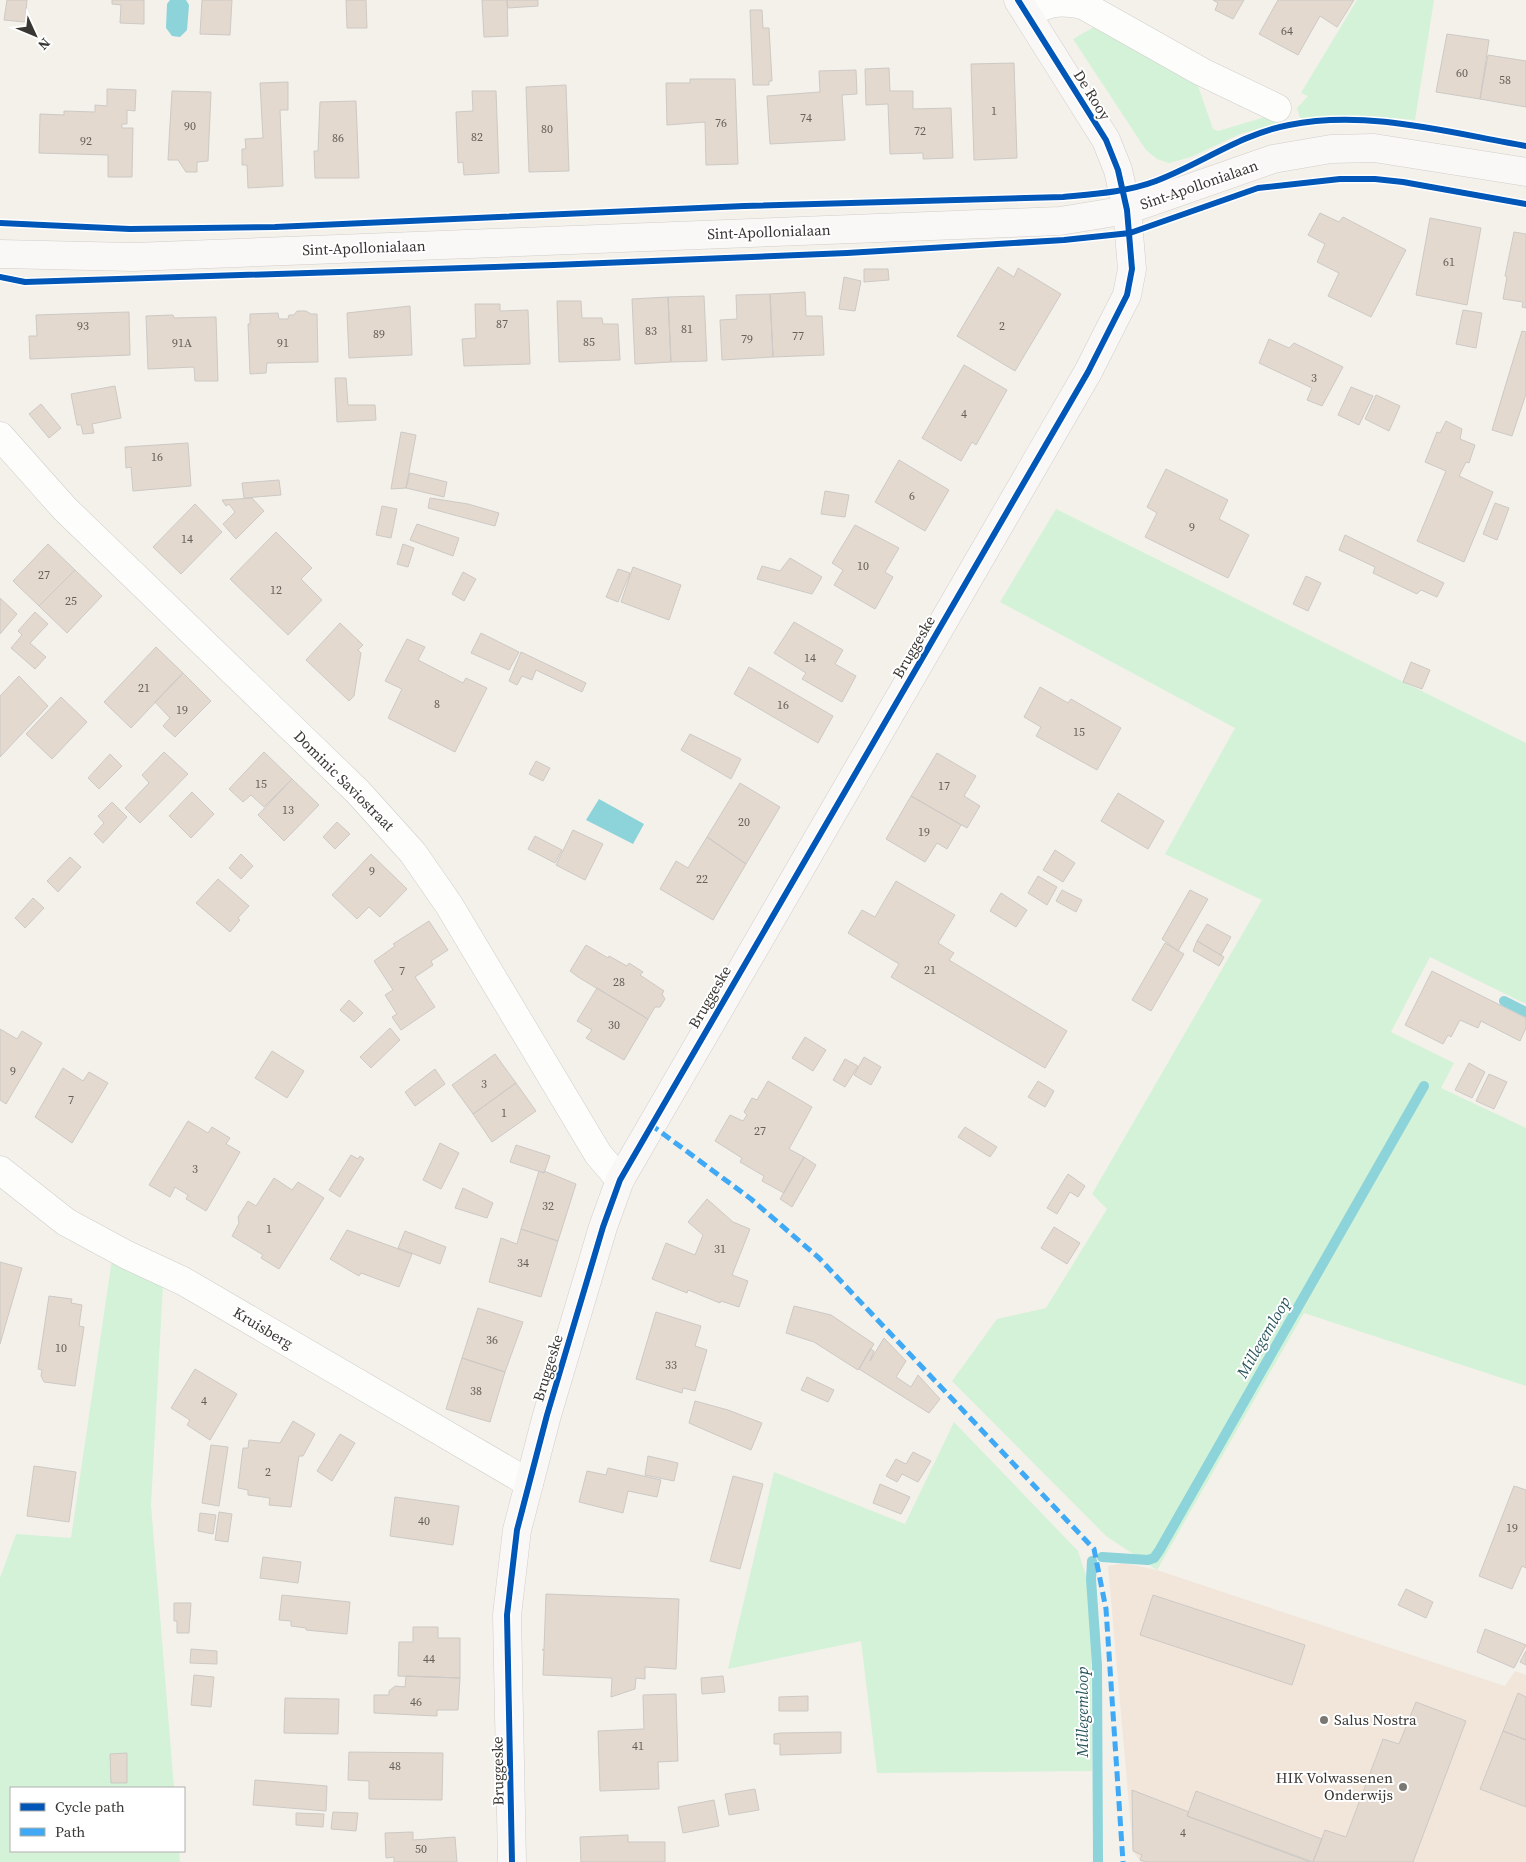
<svg xmlns="http://www.w3.org/2000/svg" width="1526" height="1862" font-family="'Source Serif 4',serif">
  <style>
    .education { fill: #f2e6db }
    .green { fill: #d3f2d8 }
    .water { fill: #8cd3da }
    .lines { fill: none; stroke-linecap: round; stroke-linejoin: round }
    .stream { stroke: #8cd3da; stroke-width: 10 }
    .building { fill: #e4d9ce; stroke: #ccc9c6 }
    .street-casing { stroke: #d1ceca; stroke-width: 29 }
    .secondary-casing { stroke: #d1ceca; stroke-width: 29 }
    .street { stroke: #fdfdfc; stroke-width: 28 }
    .secondary { stroke: #faf7f7; stroke-width: 28 }
    .quiet { stroke: #3fa9f5; stroke-width: 5; stroke-dasharray: 10 5; stroke-linecap: butt }
    .cycleway-casing { stroke: #fff; stroke-width: 9 }
    .cycleway { stroke: #0057b8; stroke-width: 6 }
    .poi-dot { fill: #7a7873; stroke: #fff; stroke-width: 2 }
    .labels { text-anchor: middle; stroke-width: 4; stroke-linejoin: round; paint-order: stroke }
    .number-label { font-size: 12px; fill: #64605a }
    .street-label { font-size: 15px; fill: #393733; stroke: #fff }
    .poi-label { font-size: 15px; fill: #393733; stroke: #fff; text-anchor: start }
    .water-label { font-size: 16px; font-style: italic; fill: #28565b; stroke: #fff }
  </style>
  <rect width="100%" height="100%" fill="#f4f1eb"/>
  <path class="education" d="M1124,1563l33,7 348,116 10,-15 11,4v187h-385l-8,-11 -25,-285z"/>
  <path class="green" d="M1357,0h77l-19,120 -49,-4 -66,2 -3,-10 11,-12 -7,-3z
    M1094,27l104,59 15,43 5,2 57,-17 6,8 -41,12 -49,23 -22,6 -12,-4 -11,-9 -73,-111z
    M1056,509l470,234v261l-96,-47 -39,75 63,31 -13,25 85,40v258l-222,-73 -147,257 -51,-34 -154,-155 45,-62 49,-11 61,-99 -15,-15 170,-294 -97,-46 70,-126 -235,-126z
    M112,1259l51,25 -12,221 23,283h-163v63h168l1,11h-180v-284l16,-44 55,4z
    M954,1422l124,129 13,40 1,180 -215,2 -16,-132 -133,28 46,-197 131,52z"/>
  <path class="water" d="M186,0l3,5 -2,25 -7,7 -8,-1 -6,-8 1,-24 3,-4z
    M599,799l45,25 -11,20 -47,-24z"/>
  <g class="lines">
    <path class="stream" d="M1504,1001l22,11
      M1102,1557l46,3 6,-2 5,-7 265,-465
      M1092,1561l-1,18 6,86 1,197"/>
  </g>
  <path class="building" d="M7,0h20l-2,22 -21,-2z
    M112,0h32v24l-24,-1 1,-18 -9,-1z
    M202,0h30l-2,35 -30,-1z
    M346,0h20l1,28h-20z
    M482,0h25l1,36 -24,1z
    M507,0h31v6l-30,2z
    M1213,0h31l-11,19 -18,-9 3,-7z
    M1278,0h76l-17,27 -17,-11 -22,39 -39,-21z
    M750,10h12l1,18h6l3,53h-3v4h-16z
    M1447,34l42,6 -9,59 -44,-7z
    M1488,55l38,6v46l-46,-8z
    M1014,63l3,95 -43,2 -3,-96z
    M889,68l1,23h23v18l38,-1 2,50 -30,1v-6l-33,1 -2,-50 -22,1 -1,-36z
    M856,70l1,24 -15,1 3,45 -75,4 -3,-48 53,-4 -1,-21z
    M690,79h45l3,85 -32,1 -1,-43 -38,3 -1,-42h24z
    M288,82v28h-8l3,76 -35,2 -1,-23h-5v-16h4l-1,-10 18,-1 -3,-55z
    M566,85l3,86 -40,1 -3,-85z
    M107,89l29,1 -1,21 -8,-1v14h-5v4h11l-1,49h-24v-22l-69,-2 1,-39 24,1v-4l31,1v-7l12,1z
    M172,91l39,1 -3,69 -11,1v10h-11l-8,-12h-10z
    M472,91h24l3,82 -35,2 -1,-13 -5,1 -2,-51 17,-1z
    M356,101l3,77h-44l-1,-27h4l2,-49z
    M1320,213l19,9 4,-5 63,33 -35,67 -43,-21 11,-23 -22,-11 8,-18 -17,-9z
    M1430,218l51,10 -14,77 -51,-10z
    M1514,232l12,2v74l-4,-1 1,-5 -20,-3 4,-22 -2,-1z
    M998,267l16,10 4,-9 43,26 -46,77 -58,-35z
    M864,269h24l1,11 -25,2z
    M844,277l17,4 -6,30 -16,-2z
    M805,292l1,24h16l2,39 -51,2 -3,-63z
    M770,294l3,63 -51,3 -2,-40 17,-1 -1,-24z
    M704,296l3,65 -36,1 -3,-65z
    M668,297l3,65 -36,2 -3,-65z
    M557,301h24l1,17h20l1,6h15l2,36 -61,2z
    M475,304h25v7l28,-1 2,54 -66,2 -2,-27 14,-1z
    M410,306l2,49 -63,3 -2,-45z
    M1463,310l19,3 -6,35 -20,-4z
    M297,311h9l5,3h6l1,48 -51,1 -1,10 -16,1 -2,-50h2v-10l28,-1 1,6h9l1,-4h5z
    M129,312l1,43 -100,4 -1,-23h8l-1,-21z
    M173,315l1,3 42,-1 2,64h-23l-1,-14 -46,2 -2,-53z
    M1522,331l4,1v62l-14,42 -20,-6z
    M1269,339l20,9 5,-5 49,24 -21,39 -15,-6 5,-12 -53,-25z
    M964,365l43,25 -31,55 -4,-3 -11,19 -39,-23z
    M335,378h11l2,27h27l1,15 -39,2z
    M115,386l6,32 -29,6 2,9 -11,1 -2,-9h-4l-6,-31z
    M1351,387l22,9 -14,29 -21,-10z
    M1376,395l24,11 -11,25 -24,-12z
    M41,404l20,24 -12,10 -20,-24z
    M1446,421l16,8 -2,10 15,6 -6,18 -3,-1 -7,14 34,16 -29,70 -47,-21 29,-70 -21,-9 12,-30 3,1z
    M401,432l15,3 -10,53 -15,1z
    M188,443l3,43 -58,5 -2,-24 -5,1 -1,-21z
    M899,460l50,30 -24,41 -50,-29z
    M1166,469l62,31 -9,19 30,16 -21,43 -83,-41 12,-24 -10,-6z
    M410,473l37,9 -3,15 -38,-9z
    M279,480l2,15 -37,3 -2,-15z
    M825,491l24,4 -4,22 -24,-3z
    M252,498l12,13 -28,28 -13,-15 12,-12 -6,-8 -3,2 -4,-6z
    M430,498l38,6 31,9 -4,13 -67,-18z
    M1495,503l14,5 -12,32 -14,-6z
    M195,504l27,28 -41,42 -28,-27z
    M382,506l15,3 -6,29 -15,-3z
    M417,524l42,14 -6,18 -43,-16z
    M855,525l44,23 -14,24 8,5 -18,32 -41,-24 9,-15 -11,-7z
    M276,532l36,36 -11,11 21,21 -34,35 -58,-56z
    M1345,535l99,48 -7,14 -16,-7 -4,4 -44,-21 2,-6 -36,-17z
    M48,544l27,26 -36,36 -26,-25z
    M403,544l11,4 -6,19 -11,-3z
    M790,558l32,19 -10,17 -55,-15 5,-13 18,5z
    M633,567l48,18 -12,35 -48,-18z
    M618,569l12,4 -12,29 -12,-5z
    M75,570l27,26 -35,37 -28,-27z
    M463,572l13,7 -12,22 -12,-7z
    M1306,576l15,7 -13,28 -15,-7z
    M0,598l17,16 -17,20z
    M35,612l13,12 -18,19 16,14 -11,12 -24,-21 11,-13 -4,-4z
    M794,622l49,28 -8,14 21,12 -14,26 -40,-23 4,-6 -32,-20z
    M340,623l23,22 -5,5 3,3 -7,43 -5,5 -43,-41z
    M481,633l38,19 -10,18 -38,-17z
    M407,639l18,8 -7,13 45,23 3,-5 21,10 -32,64 -67,-34 14,-29 -17,-8z
    M156,647l27,26 -52,55 -27,-26z
    M521,652l65,31 -4,9 -46,-22 -4,10 -10,-4 -5,9 -8,-4z
    M1411,662l19,8 -8,19 -19,-7z
    M749,667l84,49 -15,27 -84,-49z
    M183,673l28,28 -36,36 -12,-11 7,-8 -15,-16z
    M19,676l29,30 -48,51v-61z
    M1040,687l28,16 3,-4 50,29 -24,42 -61,-34 5,-9 -17,-10z
    M61,697l26,25 -35,37 -26,-25z
    M690,734l51,25 -10,20 -50,-29z
    M164,752l24,22 -48,49 -15,-15 24,-25 -7,-8z
    M264,752l28,27 -28,28 -13,-12 -8,7 -14,-13z
    M937,753l39,23 -12,20 16,10 -13,22 -56,-32z
    M110,754l12,12 -23,23 -11,-11z
    M536,761l14,7 -7,13 -14,-7z
    M292,779l27,26 -35,36 -26,-26z
    M740,783l40,24 -34,57 -39,-27z
    M192,792l22,22 -23,24 -22,-22z
    M1118,793l46,28 -16,28 -47,-28z
    M911,796l50,29 -14,24 -10,-6 -12,19 -39,-23z
    M112,802l15,15 -24,26 -9,-9 10,-11 -6,-7z
    M337,822l13,12 -15,15 -12,-12z
    M573,830l30,14 -18,36 -29,-15z
    M535,836l27,14 -7,13 -27,-14z
    M707,837l39,27 -33,56 -53,-31 16,-28 12,7z
    M1055,850l20,13 -12,19 -20,-12z
    M241,854l12,12 -12,13 -12,-11z
    M371,854l36,35 -27,28 -11,-10 -12,12 -25,-24z
    M70,857l11,10 -23,25 -11,-11z
    M1038,876l19,11 -10,18 -19,-12z
    M218,879l31,27 -11,12 2,2 -10,12 -34,-29z
    M896,881l59,34 -17,28 16,10 -5,7 118,71 -22,37 -154,-91 8,-13 -51,-31 14,-23 13,7z
    M1062,890l20,10 -6,12 -20,-11z
    M1190,890l18,9 -30,52 -16,-12z
    M1001,893l26,17 -11,17 -26,-16z
    M33,898l11,10 -19,20 -10,-10z
    M429,921l19,29 -17,11 2,4 -18,12 20,30 -34,23 -9,-13 5,-3 -12,-19 8,-5 -19,-29 21,-15 -2,-2z
    M1207,924l24,13 -10,18 -24,-14z
    M1197,941l27,16 -5,9 -26,-15z
    M1165,943l19,11 -33,57 -19,-11z
    M586,945l22,13 1,-2 18,10 2,-3 14,9 -3,3 24,16 -2,3 3,5 -5,8h-5l-7,12 -70,-42 -8,-6z
    M1432,971l94,47v10l-6,13 -39,-20 -3,7 -18,-8 -9,17 -3,-2 -5,9 -38,-19z
    M597,988l51,31 -24,41 -38,-22 6,-8 -15,-9z
    M349,1000l14,13 -9,9 -14,-12z
    M390,1028l10,12 -29,28 -11,-11z
    M0,1029l17,10 5,-8 20,12 -36,61 -6,-4z
    M805,1037l21,13 -13,21 -21,-13z
    M272,1051l32,20 -17,27 -32,-20z
    M495,1054l21,29 -43,31 -21,-29z
    M864,1057l17,10 -10,18 -17,-10z
    M845,1059l13,7 -13,21 -12,-7z
    M1469,1063l16,9 -13,26 -17,-8z
    M63,1068l20,13 6,-9 19,11 -36,60 -37,-26z
    M435,1069l10,15 -30,22 -10,-14z
    M1489,1074l18,8 -13,27 -18,-8z
    M768,1081l44,26 -23,42 15,8 -20,36 -22,-12 2,-5 -24,-14 2,-4 -27,-17 15,-26 13,6 4,-6 -3,-3 8,-14 5,2z
    M1038,1081l16,10 -9,16 -17,-10z
    M516,1083l20,28 -44,31 -19,-28z
    M188,1121l20,12 4,-6 18,11 -4,6 14,8 -34,59 -20,-12 2,-4 -13,-8 -5,10 -21,-12z
    M965,1127l32,20 -7,10 -32,-20z
    M440,1143l19,10 -18,36 -18,-9z
    M516,1145l34,11 -6,17 -34,-11z
    M351,1155l7,4 2,-3 4,3 -24,38 -11,-7z
    M804,1157l12,8 -24,42 -12,-8z
    M539,1171l5,2v-2l32,13 -18,57 -37,-12z
    M1068,1174l17,12 -7,11 -8,-5 -13,22 -10,-6z
    M274,1178l18,12 6,-8 26,16 -45,71 -18,-11 2,-3 -31,-19 7,-13 -1,-6 10,-16 8,5z
    M463,1188l30,15 -6,15 -32,-10z
    M707,1199l26,23 17,7 -18,46 16,6 -9,26 -18,-6 -1,2 -32,-13 -1,3 -35,-14 14,-36 29,12 8,-20 -15,-13z
    M1054,1227l26,16 -13,21 -26,-16z
    M521,1229l37,12 -17,56 -52,-15 12,-44 16,6z
    M347,1230l65,24 -13,33 -38,-14 -2,3 -29,-17z
    M405,1231l41,16 -6,17 -42,-16z
    M0,1262l22,6 -22,76z
    M49,1296l23,3 -1,4 11,2 -3,21 5,1 -9,59 -31,-4 -3,-6 1,-6 -4,-1z
    M794,1306l37,9 43,29 -16,26 -44,-28 -28,-9z
    M478,1308l45,14 -18,50 -43,-14z
    M656,1312l45,14 -6,20 12,4 -12,41 -12,-3 -1,5 -46,-14z
    M884,1338l22,23 -10,16 15,10 7,-12 22,24 -11,14 -70,-44 11,-20 4,2 -4,10z
    M462,1358l43,14 -15,50 -44,-13z
    M195,1369l42,25 -27,46 -23,-15 3,-5 -19,-12z
    M807,1377l27,13 -6,12 -27,-12z
    M695,1401l33,9 34,13 -11,27 -62,-27z
    M293,1421l22,13 -12,22h-4l-8,51 -22,-2 1,-7 -22,-3v-5l-10,-2 5,-40h5l1,-8 31,3z
    M340,1434l15,9 -23,38 -15,-10z
    M211,1445l17,2 -9,59 -17,-3z
    M913,1452l18,9 -13,21 -16,-8 -5,8 -11,-6 10,-17 10,5z
    M648,1456l30,7 -4,18 -29,-6z
    M34,1466l42,6 -7,50 -42,-6z
    M608,1468l53,12 -4,17 -29,-6 -5,22 -44,-11 8,-31 19,4z
    M733,1476l30,8 -23,85 -30,-8z
    M880,1484l30,13 -9,17 -28,-11z
    M1514,1486l12,4v78l-4,-2 -10,23 -33,-13z
    M395,1497l64,9 -6,39 -63,-9z
    M219,1512l13,2 -4,28 -13,-2z
    M200,1513l16,2 -3,19 -15,-3z
    M263,1557l38,5 -3,21 -38,-5z
    M1406,1589l27,13 -7,16 -28,-13z
    M546,1594l133,5 -3,70 -31,-2v12l-9,-1 -1,11 -24,8 1,-19 -69,-3 1,-25h-2l2,-1z
    M282,1595l68,7 -3,32 -41,-4v-2l-15,-2v-5l-12,-1z
    M1153,1595l152,50 -13,40 -152,-50z
    M174,1603h17l-2,30h-12v-12h-3z
    M413,1627h25v11h22v40l-62,-2 1,-34h14z
    M1485,1629l41,16 -12,23 -37,-16z
    M191,1649l26,2v13l-27,-1z
    M1526,1651v14l-6,-3z
    M194,1675l20,2 -3,30 -20,-2z
    M406,1676l54,2 -2,32h-21v6l-63,-3v-18h15v-4l6,-5 10,1z
    M723,1676l2,16 -23,2 -1,-16z
    M1518,1693l8,4v43l-23,-9z
    M676,1694l2,67 -20,1 1,27 -59,2 -2,-60 46,-2 -1,-34z
    M808,1696v15h-29v-14z
    M285,1698l54,1 -1,35 -54,-1z
    M1416,1702l50,19 -53,141h-100l12,-32 21,7 37,-98 16,5z
    M1503,1731l23,9v67l-46,-18z
    M841,1732v21l-61,2v-11h-6v-10l6,-1z
    M349,1752l94,1 -1,47 -73,-1v-18l-21,-1z
    M127,1753v30h-16l-1,-29z
    M255,1780l72,6 -1,25 -73,-6z
    M755,1789l4,21 -30,5 -4,-21z
    M1132,1790l57,22 -2,4 123,46h-164l-6,-2 2,-5 -9,-4z
    M1196,1791l126,48 -9,23 -126,-46z
    M714,1800l5,26 -36,7 -5,-26z
    M333,1812l25,1 -2,18 -25,-2z
    M296,1813l28,1 -1,13 -27,-2z
    M413,1832v8l42,-3 2,25h-63v-5l-8,1 -1,-25z
    M628,1835v7h37v20h-84l-1,-25z"/>
  <g class="lines">
    <defs>
      <path id="street" d="M1027,14c22,-12 31,-14 56,-9l119,67 75,36
        M0,436l65,73 293,283 55,61 36,52 149,249 22,26
        M0,1170l66,52 61,33 56,26 346,202"/>
      <path id="secondary" d="M0,254l134,3 926,-36 67,-11 146,-51 58,-10 43,-1 152,24
        M512,1862l-5,-247 10,-85 30,-115 56,-188 17,-47 468,-808 39,-77 5,-26 -5,-59 -9,-40 -12,-30 -88,-140"/>
    </defs>
    <use href="#street" class="street-casing"/>
    <use href="#secondary" class="secondary-casing"/>
    <use href="#street" class="street"/>
    <use href="#secondary" class="secondary"/>
    <path class="quiet" d="M650,1124l101,75 68,59 275,291 12,60 17,253"/>
    <defs>
      <path id="cycleway" d="M0,223l130,6 145,-2 469,-21 319,-9c31,-3 64,-5 93,-16 45,-17 85,-47 133,-56 78,-16 161,8 237,21
        M0,277l25,5 529,-17 293,-12 217,-13 66,-7 128,-45 82,-9h35l28,3 123,22
        M512,1862l-5,-247 10,-85 30,-115 56,-188 17,-47 468,-808 39,-77 5,-26 -5,-59 -9,-40 -12,-30 -88,-140"/>
    </defs>
    <use href="#cycleway" class="cycleway-casing"/>
    <use href="#cycleway" class="cycleway"/>
  </g>
  <g class="poi-dot">
    <circle cx="1324" cy="1720" r="5"/>
    <circle cx="1403" cy="1787" r="5"/>
  </g>
  <g class="labels">
    <g class="number-label">
      <text x="1287" y="35">64</text>
      <text x="1462" y="77">60</text>
      <text x="1505" y="84">58</text>
      <text x="994" y="115">1</text>
      <text x="806" y="122">74</text>
      <text x="721" y="127">76</text>
      <text x="190" y="130">90</text>
      <text x="547" y="133">80</text>
      <text x="920" y="135">72</text>
      <text x="477" y="141">82</text>
      <text x="338" y="142">86</text>
      <text x="86" y="145">92</text>
      <text x="1449" y="266">61</text>
      <text x="502" y="328">87</text>
      <text x="83" y="330">93</text>
      <text x="1002" y="330">2</text>
      <text x="687" y="333">81</text>
      <text x="651" y="335">83</text>
      <text x="379" y="338">89</text>
      <text x="798" y="340">77</text>
      <text x="747" y="343">79</text>
      <text x="589" y="346">85</text>
      <text x="182" y="347">91A</text>
      <text x="283" y="347">91</text>
      <text x="1314" y="382">3</text>
      <text x="964" y="418">4</text>
      <text x="157" y="461">16</text>
      <text x="912" y="500">6</text>
      <text x="1192" y="531">9</text>
      <text x="187" y="543">14</text>
      <text x="863" y="570">10</text>
      <text x="44" y="579">27</text>
      <text x="276" y="594">12</text>
      <text x="71" y="605">25</text>
      <text x="810" y="662">14</text>
      <text x="144" y="692">21</text>
      <text x="437" y="708">8</text>
      <text x="783" y="709">16</text>
      <text x="182" y="714">19</text>
      <text x="1079" y="736">15</text>
      <text x="261" y="788">15</text>
      <text x="944" y="790">17</text>
      <text x="288" y="814">13</text>
      <text x="744" y="826">20</text>
      <text x="924" y="836">19</text>
      <text x="372" y="875">9</text>
      <text x="702" y="883">22</text>
      <text x="930" y="974">21</text>
      <text x="402" y="975">7</text>
      <text x="619" y="986">28</text>
      <text x="614" y="1029">30</text>
      <text x="13" y="1075">9</text>
      <text x="484" y="1088">3</text>
      <text x="71" y="1104">7</text>
      <text x="504" y="1117">1</text>
      <text x="760" y="1135">27</text>
      <text x="195" y="1173">3</text>
      <text x="548" y="1210">32</text>
      <text x="269" y="1233">1</text>
      <text x="720" y="1253">31</text>
      <text x="523" y="1267">34</text>
      <text x="492" y="1344">36</text>
      <text x="61" y="1352">10</text>
      <text x="671" y="1369">33</text>
      <text x="476" y="1395">38</text>
      <text x="204" y="1405">4</text>
      <text x="268" y="1476">2</text>
      <text x="424" y="1525">40</text>
      <text x="1512" y="1532">19</text>
      <text x="429" y="1663">44</text>
      <text x="416" y="1706">46</text>
      <text x="638" y="1750">41</text>
      <text x="395" y="1770">48</text>
      <text x="1183" y="1837">4</text>
      <text x="421" y="1853">50</text>
    </g>
    <g class="street-label">
      <text transform="translate(1092 95) rotate(58)" y="5">De Rooy</text>
      <text transform="translate(1199 185) rotate(-19)" y="5">Sint-Apollonialaan</text>
      <text transform="translate(769 232) rotate(-2)" y="5">Sint-Apollonialaan</text>
      <text transform="translate(364 248) rotate(-2)" y="5">Sint-Apollonialaan</text>
      <text transform="translate(914 647) rotate(-60)" y="5">Bruggeske</text>
      <text transform="translate(344 781) rotate(45)" y="5">Dominic Saviostraat</text>
      <text transform="translate(710 997) rotate(-60)" y="5">Bruggeske</text>
      <text transform="translate(263 1328) rotate(31)" y="5">Kruisberg</text>
      <text transform="translate(548 1368) rotate(-73)" y="5">Bruggeske</text>
      <text transform="translate(498 1771) rotate(-91)" y="5">Bruggeske</text>
    </g>
    <g class="poi-label">
      <text x="1334" y="1725">Salus Nostra</text>
      <text x="1393" y="1783" text-anchor="end">HIK Volwassenen<tspan x="1393" dy="17">Onderwijs</tspan></text>
    </g>
    <g class="water-label">
      <text transform="translate(1263 1337) rotate(-60)" y="6">Millegemloop</text>
      <text transform="translate(1082 1712) rotate(-90)" y="6">Millegemloop</text>
    </g>
  </g>
  <rect x="10" y="1787" width="175" height="65" fill="#ffffff" stroke="#b0afad"/>
  <rect x="20" y="1803" width="25" height="8" fill="#0057b8" stroke="#b0afad"/>
  <text x="55" y="1812" font-size="15" fill="#393733">Cycle path</text>
  <rect x="20" y="1828" width="25" height="8" fill="#3fa9f5" stroke="#b0afad"/>
  <text x="55" y="1837" font-size="15" fill="#393733">Path</text>
  <g transform="translate(35 35) rotate(134)" stroke="#ffffff" stroke-width="4" paint-order="stroke">
  <path d="M0-4L9 19L0 12L-9 19Z" fill="#393733"/>
  <text y="-8" font-size="14" font-weight="bold" text-anchor="middle" fill="#393733">N</text>
  </g>
</svg>
